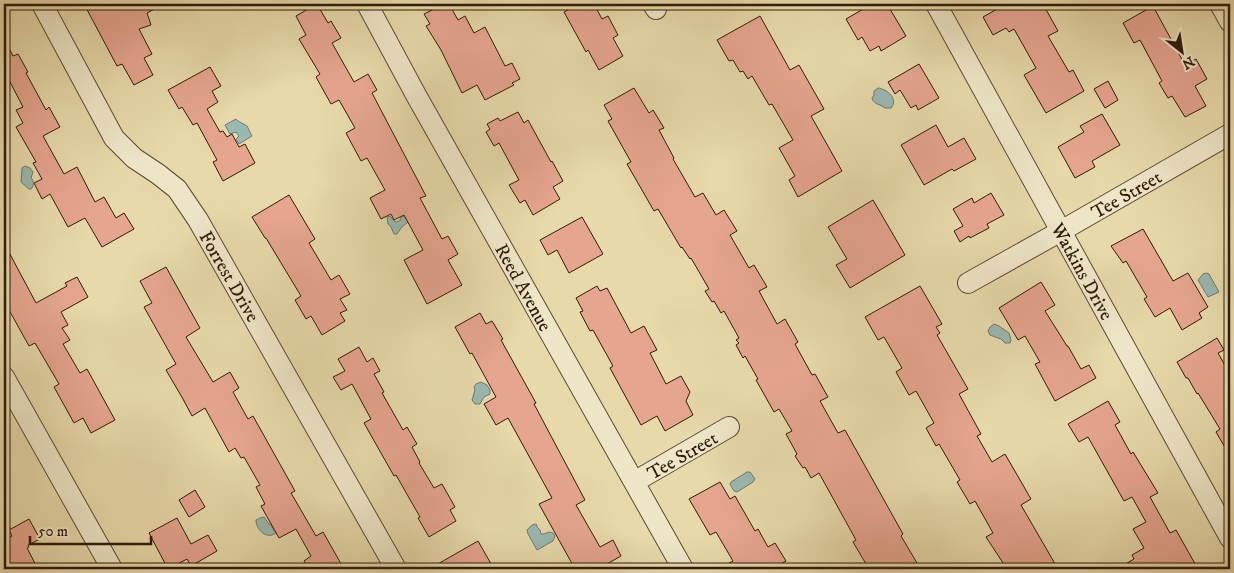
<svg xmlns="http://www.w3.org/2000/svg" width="1234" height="573" font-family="'IM FELL DW Pica',serif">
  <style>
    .water { fill: #99b9b2; stroke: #6f7a6f }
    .building { fill: #e6a58f; stroke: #2f1b0b }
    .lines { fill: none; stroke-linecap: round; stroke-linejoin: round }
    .street-casing { stroke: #5d4a33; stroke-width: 22 }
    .street { stroke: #efe6c8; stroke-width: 20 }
    .labels { text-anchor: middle; stroke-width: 4; stroke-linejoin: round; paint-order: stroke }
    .street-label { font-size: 19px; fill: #2f1b0b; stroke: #efe6c8 }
  </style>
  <rect width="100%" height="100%" fill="#e7d9aa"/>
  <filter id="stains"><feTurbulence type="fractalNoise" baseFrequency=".004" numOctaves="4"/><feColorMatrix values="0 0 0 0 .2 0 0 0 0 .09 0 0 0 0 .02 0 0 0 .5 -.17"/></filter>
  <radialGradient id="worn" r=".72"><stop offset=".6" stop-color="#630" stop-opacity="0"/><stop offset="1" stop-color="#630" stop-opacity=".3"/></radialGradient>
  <path class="water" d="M878,88c9,1 21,11 13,20h-6c-5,-4 -12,-4 -13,-10l2,-3v-4z
    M236,119l2,2 9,5 5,10 -13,8 -3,-5 3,-3 -3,-4 -6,2 -5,-9z
    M25,166l5,2 3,4 -2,6c3,2 3,9 0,11h-2l-8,-7 1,-14z
    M390,216l4,5 2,1 5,-2 -1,-2 4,-2 4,6 -6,5 -5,7h-3l-3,-7 -3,-3 -1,-7z
    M1207,273l2,1 10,18 -11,5 -10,-17 5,-6z
    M994,324l5,2 10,7 2,7 -1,3h-5l-4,-4 -11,-4 -2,-4 2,-4z
    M481,382l6,3 3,5v4l-6,3 -4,7h-5l-3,-4 3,-10 -1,-3 2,-3z
    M747,472h3l5,7 -2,3 -16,10 -3,-1 -4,-7 1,-2z
    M264,517l5,7h1l6,9c-9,7 -20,-3 -20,-13l4,-2z
    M535,524l2,1v2l3,3 1,4h2c5,-1 5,-3 10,-1l2,3 -2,5 -16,9 -9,-16 -1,-4 5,-5z"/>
  <path class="building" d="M84,4h80l-17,9 4,12 -12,4 13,25 -8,4 9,17 -19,10 -12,-21 -5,2z
    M317,4l11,19 3,-2 10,17 -9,5 22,39 14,-8 9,16 -5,3 54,103 -6,2 22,41 6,-3 10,18 -10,6 14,25 -35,19 -23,-44 19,-10 -19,-35 -10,5 -3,-6 -10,5 -11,-21 15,-8 -18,-32 -6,3 -15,-28 9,-5 -16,-28 -8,4 -15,-27 4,-3 -21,-35 7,-4 -10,-19z
    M434,4h15l9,16 7,-4 9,17 11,-6 20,39 7,-3 8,16 -8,4 2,2 -29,15 -8,-15 -15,8 -21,-43 -15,-24 4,-2 -6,-10 12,-6z
    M579,4h15l8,15 6,-3 10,19 -5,3 10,18 -24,14 -11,-20 -2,2 -22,-40z
    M872,4h15l19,32 -25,15 -2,-5 -9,5 -8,-14 -4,3 -12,-21z
    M1006,4h37l15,27 -10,5 21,36 4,-2 11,21 -38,22 -22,-38 12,-7 -22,-39 -5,3 -3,-4 -13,7 -10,-18z
    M1153,6l32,59 11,-6 11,20 -12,7 11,20 -21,11 -13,-21 -4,2 -9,-15 3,-2 -22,-41 -6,3 -11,-20z
    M760,16l30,54 9,-5 25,44 -13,7 31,55 -44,26 -9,-17 6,-4 -16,-28 14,-8 -21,-36 -3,1 -17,-29 -4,3 -5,-8 -3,1 -7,-12 -4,1 -12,-21z
    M4,38l9,18 5,-2 10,18 -2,1 20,37 3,-3 11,20 -17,9 21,38 13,-7 18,35 9,-5 12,21 8,-5 10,16 -32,18 -17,-29 -17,9 -18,-33 -8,5 -8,-16 8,-4 -9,-16 3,-1 -20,-35 7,-4 -7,-13 7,-3 -13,-25 -6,3z
    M919,64l20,34 -21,12 -2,-5 -5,3 -11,-18 -5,4 -7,-12z
    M210,67l11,19 -9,5 6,11 -11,7 13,23 3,-1 4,6 5,-3 7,13 6,-3 10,19 -32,18 -10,-19 4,-2 -20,-37 -4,2 -11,-18 -3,2 -11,-19z
    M1108,81l10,19 -13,8 -11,-19z
    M634,88l15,25 4,-3 11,18 -5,2 15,28 -1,1 22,38 8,-4 13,22 8,-5 13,21 -7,4 19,33 5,-3 13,22 -8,4 18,33 8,-5 13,23 -3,2 17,31 3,-1 13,23 -8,4 18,32 7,-3 58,104 -2,2 16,27 -11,6h-37l-16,-27 3,-2 -37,-67 -8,5 -6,-11 -2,1 -8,-12 2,-2 -11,-20 6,-3 -13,-22 -5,3 -18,-32 2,-1 -13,-23 -2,2 -7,-13 3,-2 -3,-3 3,-2 -15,-27 -3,2 -7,-12 -2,1 -7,-11 4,-2 -18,-31 -1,1 -8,-12 -1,1 -23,-39 -4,2 -27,-47 4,-2 -23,-41 4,-2 -8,-14z
    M518,112l6,11 4,-3 23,42 1,-1 11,20 -10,6 7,12 -27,16 -8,-15 -5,3 -11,-18 10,-5 -20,-37 -5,3 -8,-14 4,-3 -3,-5 11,-6 2,3z
    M1102,114l18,31 -28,16 3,6 -20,11 -17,-31 26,-15 -4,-6z
    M936,125l12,22 16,-9 12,21 -22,12 -2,-2 -28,16 -23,-40z
    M991,193l13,22 -17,9 2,4 -19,10 -1,-2 -9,6 -6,-11 9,-5 -10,-17 19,-11 2,5z
    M289,195l26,44 -6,4 22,37 8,-5 11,19 -10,5 7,11 -7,3 5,8 -23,14 -11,-19 -5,3 -11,-19 6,-4 -35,-58h-1l-13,-21z
    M873,200l32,55 -55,33 -14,-23 11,-6 -19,-32z
    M582,217l21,37 -34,19 -12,-23 -9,5 -8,-15z
    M1143,229l30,52 15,-8 20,34 -9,6 3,5 -20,12 -12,-22 -15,9 -11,-18 3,-2 -21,-36 -3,2 -12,-17z
    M4,243l32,60 31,-17 -2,-3 12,-6 11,20 -27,15 7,13 -6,3 8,12 -7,4 17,29 7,-4 28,51 -24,13 -8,-15 -9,5 -20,-36 5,-3 -24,-41 -6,3 -25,-45z
    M166,267l34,61 -14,9 27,45 17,-10 9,16 -6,4 15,27 5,-3 42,75 -4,2 25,43 7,-4 21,37h-35l-5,-8 7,-5 -15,-27 -17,9 -18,-32 4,-2 -9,-17 4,-2 -16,-28 -3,1 -6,-10 -6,4 -24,-44 -13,8 -9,-17 -17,-29 10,-6 -32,-57 8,-4 -12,-22z
    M1041,282l14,23 -10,6 22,35h1l13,23 8,-4 7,13 -41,23 -20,-37 5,-2 -15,-26 -7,4 -19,-32z
    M597,286l3,5 7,-3 24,45 13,-7 13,24 -7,3 16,31 15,-8 9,16 -4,9 7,14 -28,16 -8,-15 -16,9 -31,-57 3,-2 -20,-36 -3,1 -10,-19 3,-1 -7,-13z
    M920,286l22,38 -6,3 4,6 -3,2 31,54 -9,5 22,40 -4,2 15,26 13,-8 26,45 -10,6 37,64h-51l-21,-32 7,-4 -18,-32 -5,3 -13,-22 3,-2 -21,-36 -3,2 -10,-18 8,-5 -18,-32 -7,4 -13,-23 6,-4 -18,-31 -6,3 -13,-23z
    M480,313l6,11 6,-3 11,18 -2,1 35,63 -2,1 51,96 -9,5 24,42 13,-7 8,16 -16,9 3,4h-33l-36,-65 13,-6 -44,-80 -12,7 -12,-21 12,-7 -24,-44 -2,1 -15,-27z
    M1217,338l7,12 -6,3 12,21v82l-14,-24 4,-3 -22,-36 -1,1 -9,-16h-2l-9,-16z
    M359,347l8,15 6,-4 7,13 -6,3 10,18 -2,1 21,37 4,-3 10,17 -5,3 8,15 -1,1 15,25 8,-4 13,23 -5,3 6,11 -27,16 -11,-19 2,-1 -24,-42 -2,1 -30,-53 7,-4 -19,-35 -11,6 -8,-13 12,-6 -7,-12z
    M1108,401l12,21 -5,3 16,29 2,-2 25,41 -8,4 20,36 6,-3 22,39h-81l17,-10 -2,-4 12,-7 -11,-19 13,-7 -14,-25 -8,4 -36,-64 -9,5 -11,-18z
    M720,482l10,17 5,-3 20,35 3,-2 10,18 7,-4 11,18 -14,8h-54l15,-8 -17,-29 -6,3 -21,-36z
    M195,490l10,17 -16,10 -10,-17z
    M177,518l14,26 17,-9 9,16 -26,15 -4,-7 -19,10 -19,-36z
    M29,519l11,20 -12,6 1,2 -2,1 11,21h-34v-28l8,-5 -3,-6z
    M478,541l16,28h-65z"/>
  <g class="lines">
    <defs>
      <path id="street" d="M42,4l72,134 20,20 24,16 19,15 21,31 198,349
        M367,4l49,91 267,474
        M653,4l3,5
        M936,4l294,534
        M1220,4l10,18
        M968,283l93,-52 169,-97
        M4,377l108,192
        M634,482l95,-55"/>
    </defs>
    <use href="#street" class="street-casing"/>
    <use href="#street" class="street"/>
  </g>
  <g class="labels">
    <g class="street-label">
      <text transform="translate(1126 194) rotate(-30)" y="7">Tee Street</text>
      <text transform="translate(1083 271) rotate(61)" y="7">Watkins Drive</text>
      <text transform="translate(230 276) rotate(60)" y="7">Forrest Drive</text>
      <text transform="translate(524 287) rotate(61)" y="7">Reed Avenue</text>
      <text transform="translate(682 455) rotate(-30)" y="7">Tee Street</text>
    </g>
  </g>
  <rect width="1234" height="573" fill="none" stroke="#e7d9aa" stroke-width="20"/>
  <rect x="5" y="5" width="1224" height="563" fill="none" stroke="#2f1b0b" stroke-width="2.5"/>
  <rect x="10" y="10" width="1214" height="553" fill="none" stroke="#2f1b0b"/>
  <g transform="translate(1182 52) rotate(150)" stroke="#efe6c8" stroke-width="4" paint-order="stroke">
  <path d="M0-4L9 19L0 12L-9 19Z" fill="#2f1b0b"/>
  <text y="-8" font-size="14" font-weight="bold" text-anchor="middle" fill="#2f1b0b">N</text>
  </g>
  <path d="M30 536v8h121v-8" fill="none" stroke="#2f1b0b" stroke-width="2.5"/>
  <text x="38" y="536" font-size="15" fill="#2f1b0b" stroke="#efe6c8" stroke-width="4" paint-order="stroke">50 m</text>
  <rect width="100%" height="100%" filter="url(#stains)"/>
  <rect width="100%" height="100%" fill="url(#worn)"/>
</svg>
